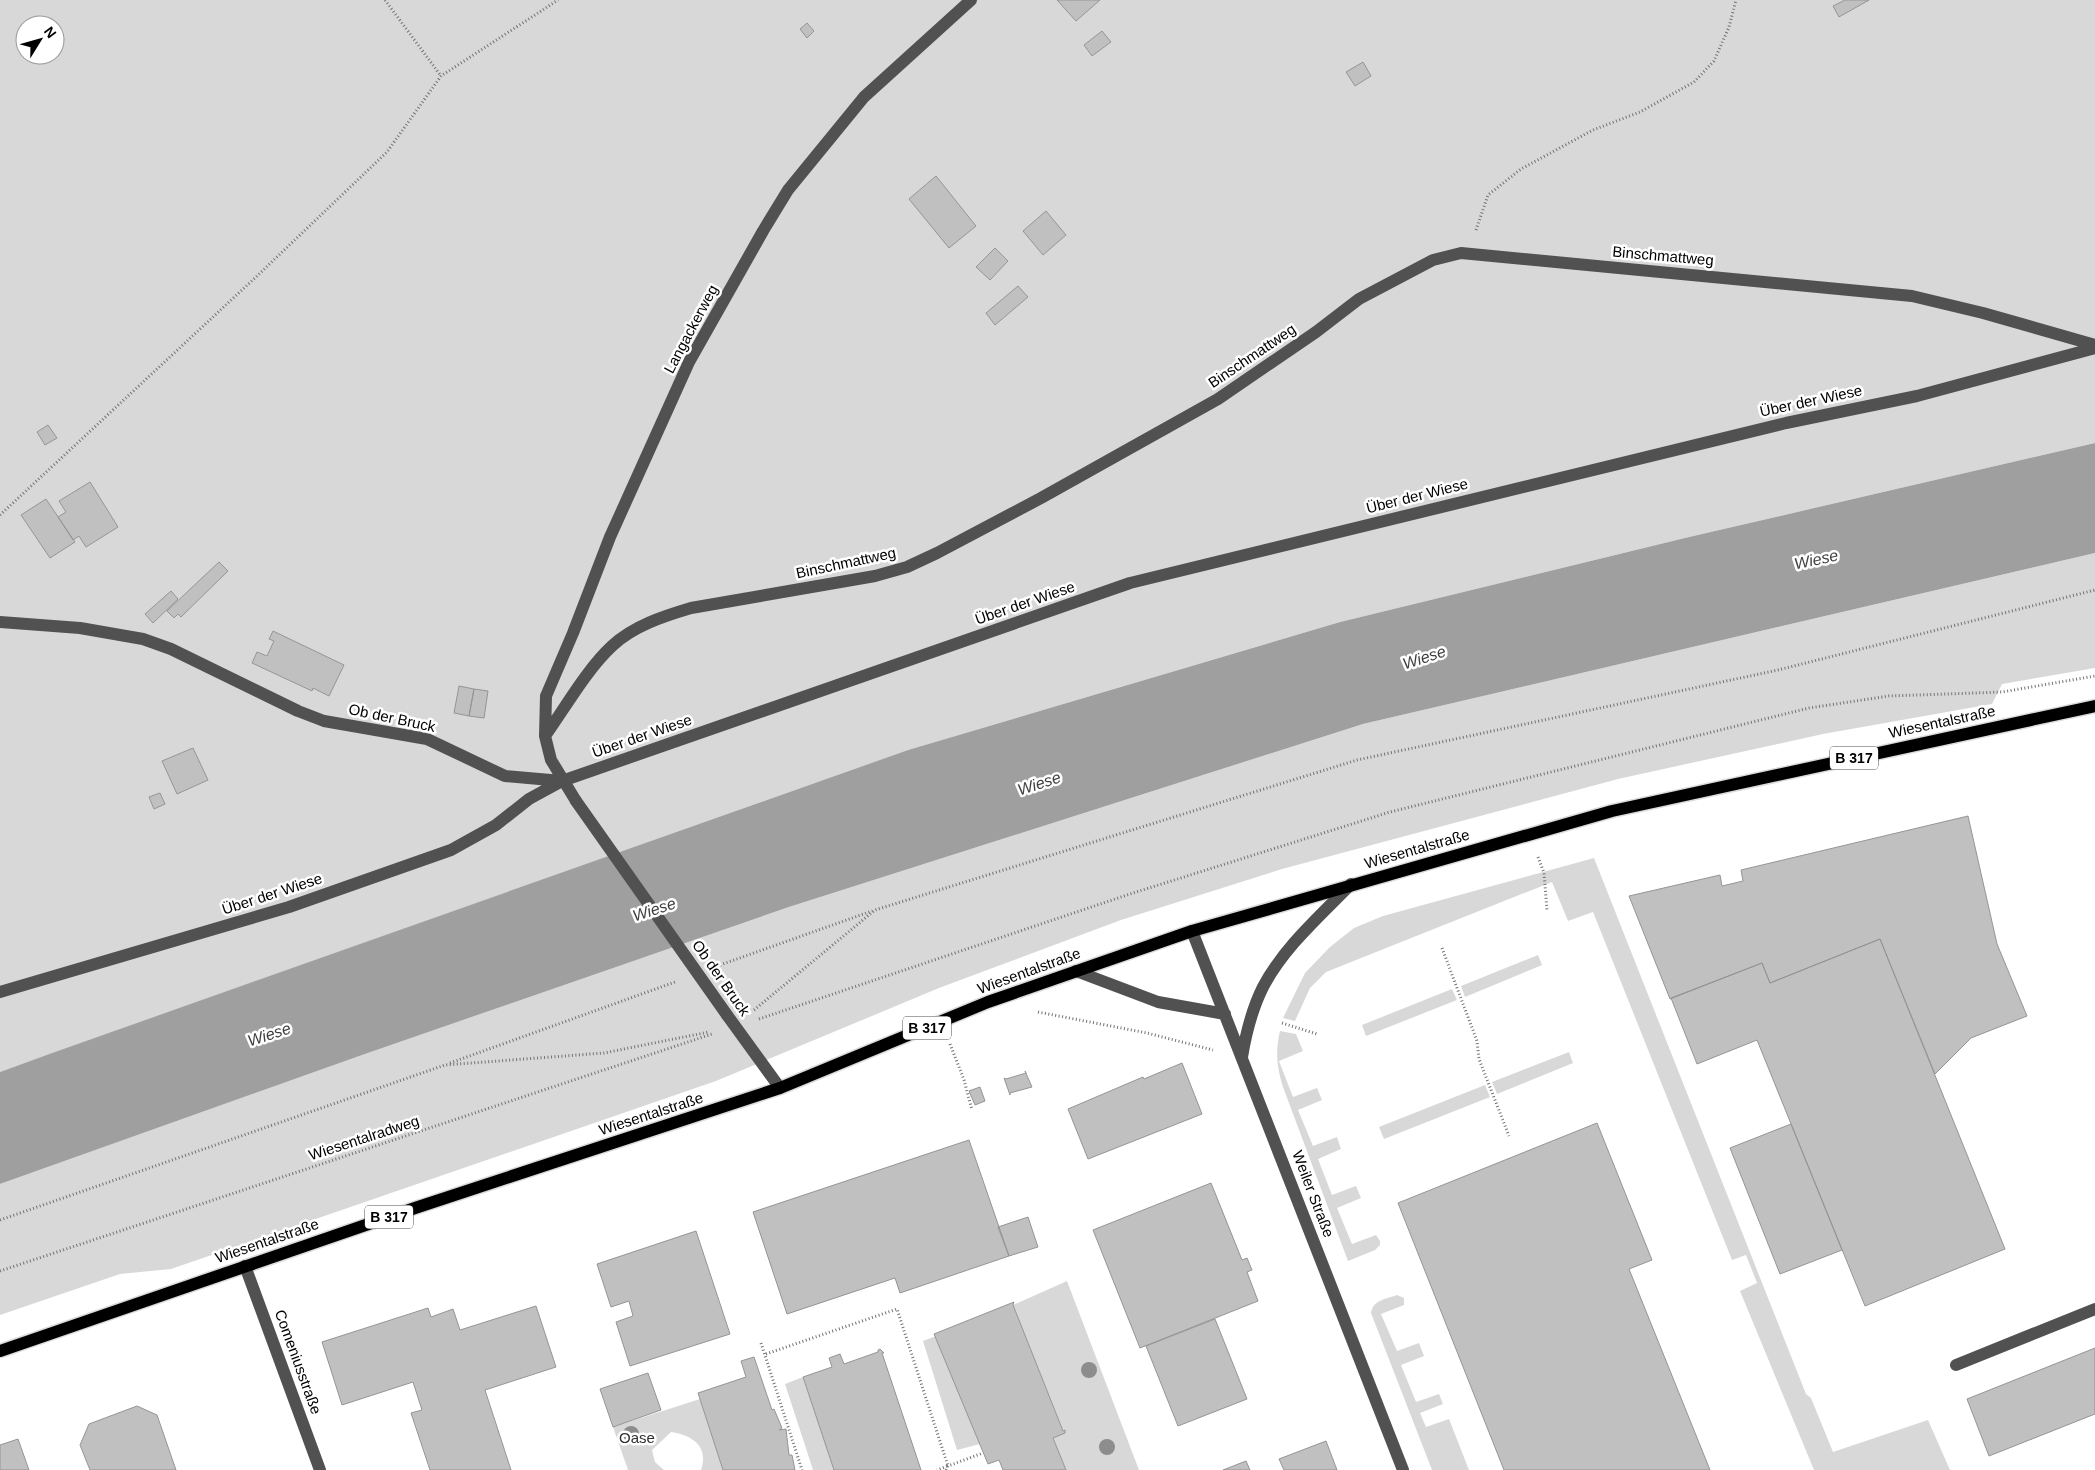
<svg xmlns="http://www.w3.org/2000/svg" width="2095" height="1470" font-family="Helvetica,sans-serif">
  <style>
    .green { fill: #d8d8d8; fill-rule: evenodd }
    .water { fill: #9f9f9f }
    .building { fill: #c0c0c0; stroke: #959595 }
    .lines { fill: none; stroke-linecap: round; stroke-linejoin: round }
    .major-casing { stroke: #dbdbdb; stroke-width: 15 }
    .path { stroke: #737373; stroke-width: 3; stroke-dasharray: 1 2.5; stroke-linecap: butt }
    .minor { stroke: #515151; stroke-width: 12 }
    .major { stroke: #000; stroke-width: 12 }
    .minor-bridge { stroke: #515151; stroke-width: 12 }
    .tree { fill: #8d8d8d }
    .labels { text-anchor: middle; stroke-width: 5; stroke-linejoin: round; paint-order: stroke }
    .shield { fill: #fff; stroke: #4c4c4c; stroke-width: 1 }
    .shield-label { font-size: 14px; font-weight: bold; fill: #000 }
    .street-label { font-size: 15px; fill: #000; stroke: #fff }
    .park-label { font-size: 15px; fill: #2f2f2f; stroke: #fff }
    .water-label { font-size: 16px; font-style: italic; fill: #404040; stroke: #fff }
  </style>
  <rect width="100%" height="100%" fill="#fff"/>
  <path class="green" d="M0,0h2095v443l-406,94 -349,85 -432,128 -908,322zM25,25h30v30h-30z
    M2095,553v115l-93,16 -10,20 -169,30 -205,45 -336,90 -161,51 -182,68 -223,93 -545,188 -51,5 -120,41v-131l365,-130 424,-147 574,-183z
    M1594,858l212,536 5,4 22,54 95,-32 22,50h-136l-74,-179 17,-8 -11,-28 -14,5 -139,-348 -25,9 -16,-39 -226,90 -16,16 -15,33 -12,-3 22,-45 25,-26 24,-19 29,-12z
    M1538,955l4,10 -77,32 -4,-11z
    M1452,989l5,11 -91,36 -4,-11z
    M1280,1031l16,3 7,17 -24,10 14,36 24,-9 5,12 -24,10 15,36 24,-9 4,12 -23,10 14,36 24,-9 5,12 -24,10 15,36 24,-9 4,6v4l-5,5 -27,11 -65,-174c-6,-20 -8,-35 -3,-56z
    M1569,1052l4,11 -76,31 -5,-12z
    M1485,1085l5,12 -106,42 -5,-12z
    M1067,1281l72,189h-73l-13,-32 12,-7h-2l-50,-126z
    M1397,1295l7,3v7l-23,9 16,37 22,-8 5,13 -23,9 15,37 23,-8 4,10 -23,9 6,14 23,-8 20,51h-37l-61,-157c2,-13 15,-14 26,-18z
    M936,1336l44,108 -23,6 -34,-109z
    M803,1377l31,93h-21l-28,-86z
    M700,1399l23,71h-22c8,-24 -9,-35 -30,-38l-19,18 3,12 9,8h-36l-15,-43z"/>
  <path class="water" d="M2095,443v110l-732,171 -574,183 -424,147 -365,130v-112l55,-20 853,-302 432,-128 349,-85z"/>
  <path class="building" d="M1057,0h43l-24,21z
    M1845,0h24l-30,17 -6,-11z
    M807,23l7,8 -7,7 -7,-9z
    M1102,31l9,11 -19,14 -8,-11z
    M1363,62l8,14 -16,10 -9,-14z
    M936,176l40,50 -27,22 -40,-49z
    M1046,211l20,24 -23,20 -20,-24z
    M995,248l13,13 -18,19 -14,-13z
    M1018,286l10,11 -33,28 -9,-12z
    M48,425l9,13 -12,7 -8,-13z
    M90,482l28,45 -32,20 -7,-11 -6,4 -15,-23 8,-5 -7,-11z
    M46,499l29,43 -25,16 -29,-43z
    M219,562l9,9 -47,46 -3,-3 -4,4 -7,-7z
    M171,591l7,8 -25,24 -8,-9z
    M273,631l71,34 -15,31 -16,-8 -1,3 -60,-28 5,-11 10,4 7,-15 -5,-2z
    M459,686l15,3 -5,27 -15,-3z
    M474,689l14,2 -4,27 -15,-2z
    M193,748l15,32 -31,14 -15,-33z
    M160,793l5,11 -11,5 -5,-12z
    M1968,816l29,128 30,72 -56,22 -36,36 -55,-135 -110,44 -8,-20 -92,36 -41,-103 91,-21 2,11 21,-5 -2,-11z
    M1880,939l125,310 -140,57 -108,-266 -60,24 -26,-66 91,-35 8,20z
    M1182,1063l20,51 -114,45 -20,-50 75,-32 1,2z
    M1025,1071l7,16 -22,6v2l-6,-17 2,1 20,-6z
    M980,1087l5,14 -10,4 -6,-14z
    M1597,1123l55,137 -23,9 81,201h-206l-106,-267z
    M1791,1124l51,126 -62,24 -50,-126z
    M969,1140l40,116 -109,37 -5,-15 -108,36 -34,-102z
    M1211,1183l31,77 5,-2 5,12 -5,2 11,29 -118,47 -47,-118z
    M1028,1217l10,30 -29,9 -11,-29z
    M696,1231l34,103 -100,32 -14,-44 17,-6 -4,-15 -18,6 -14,-43z
    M1014,1302l-1,3 50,126 2,-1v3l-12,5 13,32h-63l-4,-10 -11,4 -54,-130z
    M536,1306l20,61 -71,23 26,80h-81l-19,-57 11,-3 -9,-28 -71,23 -20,-63 106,-34 3,9 22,-8 7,21z
    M1215,1319l32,80 -69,27 -32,-80z
    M2095,1348v66l-106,42 -22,-57z
    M880,1349l4,4h-2l39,117h-87l-31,-93 29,-10 -3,-9 11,-4 4,10 34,-12v-2z
    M754,1357l18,53 2,-1 8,19 -3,2 7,-1 3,26h3l3,15h-72l-25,-77 48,-16 -5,-16z
    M648,1373l13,37 -48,17 -13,-38z
    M137,1406l20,9 19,55h-86l-10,-25 9,-21z
    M18,1439l11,31h-29v-25z
    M1326,1441l11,29h-53l-5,-11z
    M1246,1461l4,9h-27z"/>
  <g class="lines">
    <defs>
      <path id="major" d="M0,1351l415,-143 365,-120 208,-86 204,-71 420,-120 483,-105"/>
    </defs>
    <use href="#major" class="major-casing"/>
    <path class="path" d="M385,0l56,76
      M1476,230l12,-35 33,-26 72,-39 47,-18 54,-30 20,-21 15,-34 7,-27
      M0,515l257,-239 130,-124 54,-76 117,-76
      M1538,857l6,16 3,37
      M1442,948l35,93 2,18 30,77
      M720,965l152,-54
      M754,1010l121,-100 482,-150 421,-90 317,-80
      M1038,1012l109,21 66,17
      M759,1019l371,-125 260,-82 419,-104 80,-12 113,-4 93,-16
      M1282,1023l35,11
      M950,1044l14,36 8,30
      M450,1063l225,-81
      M0,1220l445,-155 159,-12 105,-21
      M0,1271l712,-237
      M761,1343l41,127
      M766,1354l131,-45 51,157 -11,4
      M946,1470l2,-4 35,-13"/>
    <path class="minor" d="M0,622l80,6 63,11 28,10 127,62 26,10 103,18 78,37 57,5
      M545,736l1,-40 27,-63 37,-96 79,-175 74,-131 25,-41 76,-93 107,-97
      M576,801l-25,-41 -6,-24c20,-28 42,-67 67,-90 21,-20 52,-30 79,-38l184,-32 32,-9 30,-14 104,-55 177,-99 98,-67 43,-33 74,-39 28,-7 451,43 71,17 112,32
      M1192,931l211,539
      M1076,971l82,31 67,12
      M0,992l289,-85 162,-57 45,-25 33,-26 33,-18 568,-198 656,-160 131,-27 178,-48
      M727,1015l53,73
      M1242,1057c4,-24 10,-48 21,-70 21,-40 57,-71 88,-103
      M245,1266l75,204
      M1956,1365l139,-56"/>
    <use href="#major" class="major"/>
    <path class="minor-bridge" d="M576,801l151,214"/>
  </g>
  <g class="tree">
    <circle cx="1089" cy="1370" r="8"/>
    <circle cx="631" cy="1434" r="8"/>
    <circle cx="1107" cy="1447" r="8"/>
  </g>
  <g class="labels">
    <g class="shield">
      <rect x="1830" y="746.5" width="48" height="23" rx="4"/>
      <rect x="903" y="1016.5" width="48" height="23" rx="4"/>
      <rect x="365" y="1205.5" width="48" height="23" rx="4"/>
    </g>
    <g class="shield-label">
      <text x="1854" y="763">B 317</text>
      <text x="927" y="1033">B 317</text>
      <text x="389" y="1222">B 317</text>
    </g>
    <g class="street-label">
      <text transform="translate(1663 256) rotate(5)" y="5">Binschmattweg</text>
      <text transform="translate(691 329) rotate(-62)" y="5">Langackerweg</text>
      <text transform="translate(1252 356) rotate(-34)" y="5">Binschmattweg</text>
      <text transform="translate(1811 401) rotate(-12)" y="5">Über der Wiese</text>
      <text transform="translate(1417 496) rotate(-14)" y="5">Über der Wiese</text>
      <text transform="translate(846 563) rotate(-12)" y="5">Binschmattweg</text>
      <text transform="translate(1025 603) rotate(-19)" y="5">Über der Wiese</text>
      <text transform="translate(392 718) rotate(12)" y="5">Ob der Bruck</text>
      <text transform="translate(1942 722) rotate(-12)" y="5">Wiesentalstraße</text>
      <text transform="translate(642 736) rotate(-19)" y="5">Über der Wiese</text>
      <text transform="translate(1417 849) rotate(-16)" y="5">Wiesentalstraße</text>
      <text transform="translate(272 894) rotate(-18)" y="5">Über der Wiese</text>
      <text transform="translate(1029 971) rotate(-20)" y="5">Wiesentalstraße</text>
      <text transform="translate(721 978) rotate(55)" y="5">Ob der Bruck</text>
      <text transform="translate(651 1114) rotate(-18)" y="5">Wiesentalstraße</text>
      <text transform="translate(364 1138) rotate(-18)" y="5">Wiesentalradweg</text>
      <text transform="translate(1313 1194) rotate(69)" y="5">Weiler Straße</text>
      <text transform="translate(267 1241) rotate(-19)" y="5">Wiesentalstraße</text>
      <text transform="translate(298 1362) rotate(70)" y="5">Comeniusstraße</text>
    </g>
    <g class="park-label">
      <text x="637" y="1443">Oase</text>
    </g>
    <g class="water-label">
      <text transform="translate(1816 559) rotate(-12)" y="6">Wiese</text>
      <text transform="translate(1424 657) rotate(-18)" y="6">Wiese</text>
      <text transform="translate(1039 783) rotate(-18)" y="6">Wiese</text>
      <text transform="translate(654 909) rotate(-18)" y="6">Wiese</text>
      <text transform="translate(269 1034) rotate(-18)" y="6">Wiese</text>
    </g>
  </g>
  <g transform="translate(40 40) rotate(53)"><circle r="24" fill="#ffffff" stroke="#999999"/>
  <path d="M0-4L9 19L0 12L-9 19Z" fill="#000000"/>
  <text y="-8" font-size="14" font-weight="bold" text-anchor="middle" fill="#000000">N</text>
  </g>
</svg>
